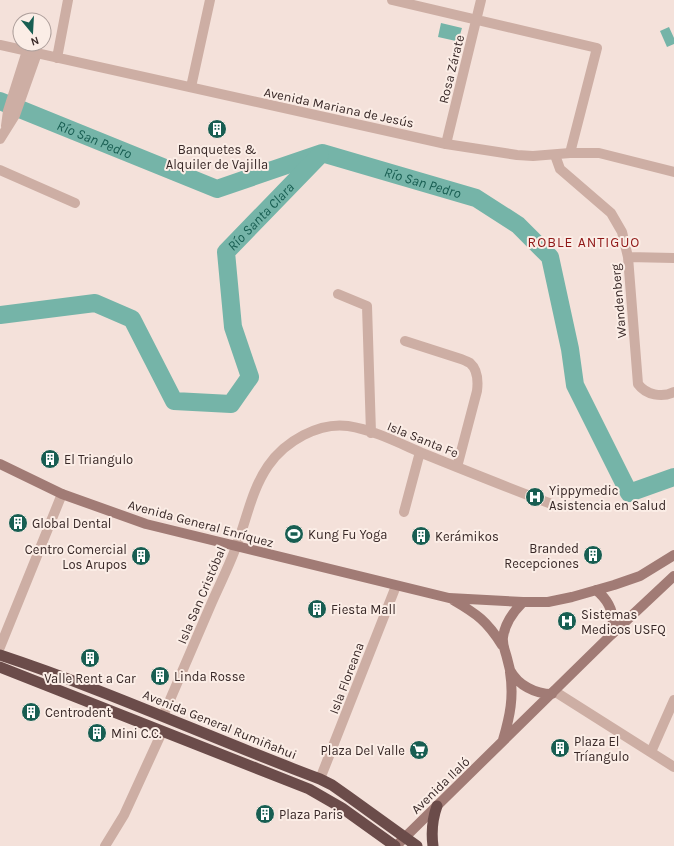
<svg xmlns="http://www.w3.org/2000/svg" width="674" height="846" font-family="Karla,sans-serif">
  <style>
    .water { fill: #75b4a8 }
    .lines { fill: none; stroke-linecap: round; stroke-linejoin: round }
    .river { stroke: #75b4a8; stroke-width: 18 }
    .minor { stroke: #cdaea4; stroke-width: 10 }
    .tertiary { stroke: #cdaea4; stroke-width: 10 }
    .secondary { stroke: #a17b75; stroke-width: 10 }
    .trunk { stroke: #6b4c4a; stroke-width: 11 }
    .labels { text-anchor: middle; stroke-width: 4; stroke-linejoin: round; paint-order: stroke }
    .street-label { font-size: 13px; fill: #382827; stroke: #fbede6 }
    .poi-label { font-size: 13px; fill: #382827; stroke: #fbede6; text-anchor: start }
    .water-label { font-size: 14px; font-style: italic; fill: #185e52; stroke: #fbede6 }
    .neighbourhood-label { font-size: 14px; letter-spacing: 1px; fill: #901817; stroke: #fbede6 }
  </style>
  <rect width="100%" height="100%" fill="#f4e1da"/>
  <path class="water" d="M441,23l21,5 -3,10h-2l-1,3 -18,-4z
    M669,27l5,11v6l-7,3 -7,-16z"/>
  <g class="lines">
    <g class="river">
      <path id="s1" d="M0,101l217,88 105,-36 154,45 42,27 32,32 20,92 5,36 54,108 45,-16"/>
      <path id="s2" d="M0,315l95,-12 37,16 42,82 57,3 19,-27 -17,-50 -7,-75 94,-97"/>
    </g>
    <path class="minor" d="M392,0l205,48 -27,105
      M191,87l19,-87
      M6,126l2,-15 19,-60
      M0,139l15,-24 22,-62
      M446,144l35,-144
      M555,155l5,14 51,44 11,19 6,25 10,127c8,11 24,14 36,8
      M0,170l75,33
      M628,257l46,1
      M338,294l29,12 4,127
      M405,341l56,18c3,1 7,3 9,4 8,7 8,20 7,28l-20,76
      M404,512l16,-60
      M0,647l62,-153
      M554,691l120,76
      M163,716c16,-38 33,-76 49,-114 8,-18 17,-36 24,-55 11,-28 15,-56 32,-81 17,-25 51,-44 80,-40 26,4 51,17 74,27 42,17 84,34 127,50
      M651,752l23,-52
      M320,779l76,-193
      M105,846l19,-31 38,-83"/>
    <path class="tertiary" d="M0,45l446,99 71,11 16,1 37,-3h29l75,19
      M57,58l11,-58"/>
    <path class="secondary" d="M0,464l62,30 84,30 303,74 74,4h25l24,-5 42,-12 26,-9 34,-21
      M596,590c15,12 20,27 15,45
      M453,600c24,14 34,21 49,45
      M523,602c-10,10 -18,21 -20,35 -1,8 2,13 4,21 1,4 2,8 3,12 8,15 25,24 42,24
      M503,740c7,-24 11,-43 7,-68
      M396,846l215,-211 63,-59"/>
    <path class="trunk" d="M0,655c109,36 213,84 320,124l12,6 17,12 68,49
      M0,667l309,122 33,19 53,38
      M433,846c-2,-15 -1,-26 4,-40"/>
  </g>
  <defs>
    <symbol id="building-disc" viewBox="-11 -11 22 22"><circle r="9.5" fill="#185e52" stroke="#fbede6"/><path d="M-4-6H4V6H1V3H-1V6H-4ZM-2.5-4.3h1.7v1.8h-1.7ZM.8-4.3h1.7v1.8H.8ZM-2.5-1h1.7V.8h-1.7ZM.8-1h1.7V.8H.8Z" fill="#fff"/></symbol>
    <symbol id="hospital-disc" viewBox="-11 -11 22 22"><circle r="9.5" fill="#185e52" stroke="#fbede6"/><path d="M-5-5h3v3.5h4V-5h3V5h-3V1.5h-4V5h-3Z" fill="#fff"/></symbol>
    <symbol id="stadium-disc" viewBox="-11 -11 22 22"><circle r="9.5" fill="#185e52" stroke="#fbede6"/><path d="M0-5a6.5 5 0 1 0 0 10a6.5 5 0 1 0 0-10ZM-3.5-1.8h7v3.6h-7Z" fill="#fff"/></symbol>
    <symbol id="supermarket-disc" viewBox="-11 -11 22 22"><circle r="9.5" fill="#185e52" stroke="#fbede6"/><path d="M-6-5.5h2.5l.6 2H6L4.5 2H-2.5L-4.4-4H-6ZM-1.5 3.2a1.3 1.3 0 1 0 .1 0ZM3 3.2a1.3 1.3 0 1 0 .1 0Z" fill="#fff"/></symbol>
  </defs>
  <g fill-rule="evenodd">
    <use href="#building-disc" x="206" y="118" width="22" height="22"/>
    <use href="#building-disc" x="39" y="448" width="22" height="22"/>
    <use href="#hospital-disc" x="524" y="486" width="22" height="22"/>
    <use href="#building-disc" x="7" y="512" width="22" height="22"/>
    <use href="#stadium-disc" x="283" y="523" width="22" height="22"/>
    <use href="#building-disc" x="410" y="525" width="22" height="22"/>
    <use href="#building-disc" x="582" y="544" width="22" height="22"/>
    <use href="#building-disc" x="130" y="545" width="22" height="22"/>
    <use href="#building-disc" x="306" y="598" width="22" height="22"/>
    <use href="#hospital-disc" x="556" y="610" width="22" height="22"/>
    <use href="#building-disc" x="79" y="647" width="22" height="22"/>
    <use href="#building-disc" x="149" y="665" width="22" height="22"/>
    <use href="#building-disc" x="20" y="701" width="22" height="22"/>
    <use href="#building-disc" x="86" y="722" width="22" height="22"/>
    <use href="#building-disc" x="549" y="737" width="22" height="22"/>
    <use href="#supermarket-disc" x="408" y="739" width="22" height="22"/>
    <use href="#building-disc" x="254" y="803" width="22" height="22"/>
  </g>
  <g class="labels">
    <g class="street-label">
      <text transform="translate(451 69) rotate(-76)" y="5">Rosa Zárate</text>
      <text transform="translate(339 107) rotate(12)" y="5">Avenida Mariana de Jesús</text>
      <text transform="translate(618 301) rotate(-95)" y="5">Wandenberg</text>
      <text transform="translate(423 439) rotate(22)" y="5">Isla Santa Fe</text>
      <text transform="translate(201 523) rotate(15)" y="5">Avenida General Enríquez</text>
      <text transform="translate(201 595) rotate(-67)" y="5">Isla San Cristóbal</text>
      <text transform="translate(346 678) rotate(-69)" y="5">Isla Floreana</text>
      <text transform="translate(220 724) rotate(22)" y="5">Avenida General Rumiñahui</text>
      <text transform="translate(440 785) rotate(-44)" y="5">Avenida Ilaló</text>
    </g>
    <g class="poi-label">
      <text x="217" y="154" text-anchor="middle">Banquetes &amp;<tspan x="217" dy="15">Alquiler de Vajilla</tspan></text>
      <text x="64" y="464">El Triangulo</text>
      <text x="549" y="495">Yippymedic<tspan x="549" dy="15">Asistencia en Salud</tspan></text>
      <text x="32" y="528">Global Dental</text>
      <text x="308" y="539">Kung Fu Yoga</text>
      <text x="435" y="541">Kerámikos</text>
      <text x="579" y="553" text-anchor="end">Branded<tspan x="579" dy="15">Recepciones</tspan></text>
      <text x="127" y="554" text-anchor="end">Centro Comercial<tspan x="127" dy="15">Los Arupos</tspan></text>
      <text x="331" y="614">Fiesta Mall</text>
      <text x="581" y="619">Sistemas<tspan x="581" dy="15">Medicos USFQ</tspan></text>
      <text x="174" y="681">Linda Rosse</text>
      <text x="90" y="683" text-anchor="middle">Valle Rent a Car</text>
      <text x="45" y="717">Centrodent</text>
      <text x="111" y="738">Mini C.C.</text>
      <text x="574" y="746">Plaza El<tspan x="574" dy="15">Tríangulo</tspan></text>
      <text x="405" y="755" text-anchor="end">Plaza Del Valle</text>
      <text x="279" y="819">Plaza Paris</text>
    </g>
    <g class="water-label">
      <text dy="5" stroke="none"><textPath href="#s1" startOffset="102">Río San Pedro</textPath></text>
      <text dy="5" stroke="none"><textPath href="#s1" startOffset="450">Río San Pedro</textPath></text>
      <text dy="5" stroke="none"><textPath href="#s2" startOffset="496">Río Santa Clara</textPath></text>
    </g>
    <g class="neighbourhood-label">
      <text x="584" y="247">ROBLE ANTIGUO</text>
    </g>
  </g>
  <g transform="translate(32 32) rotate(162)"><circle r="19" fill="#fbede6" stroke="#ad9e9a"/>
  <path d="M0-3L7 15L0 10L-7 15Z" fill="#185e52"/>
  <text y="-6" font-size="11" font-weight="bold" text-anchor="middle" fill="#382827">N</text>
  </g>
</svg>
